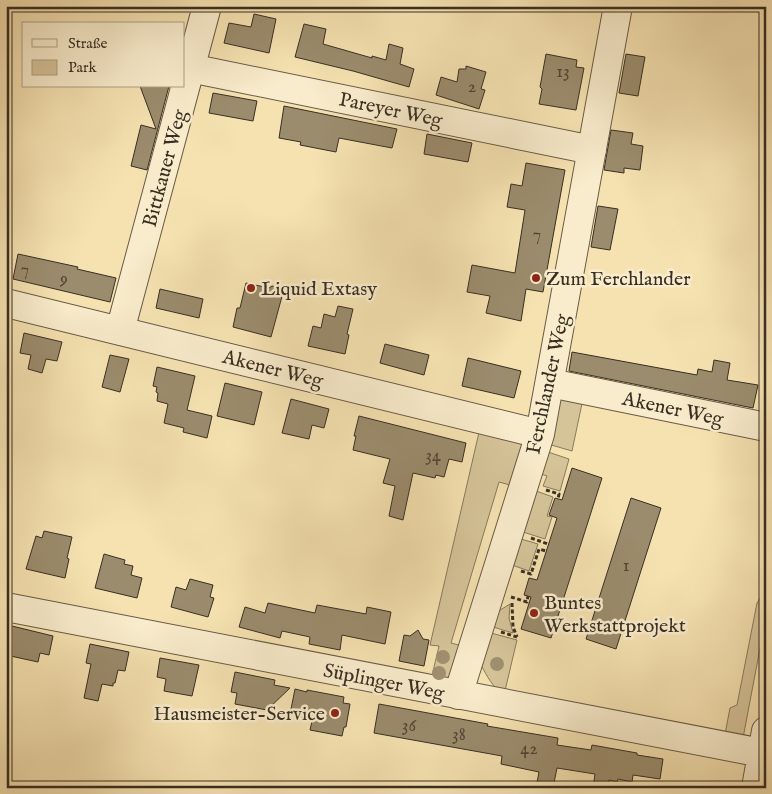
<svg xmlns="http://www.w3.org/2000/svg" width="772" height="794" font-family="'IM FELL English',serif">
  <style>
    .green { fill: #d6c499; stroke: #877a5e }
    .building { fill: #9b8c6d; stroke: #382f23 }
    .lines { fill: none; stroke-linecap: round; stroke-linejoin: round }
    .minor-casing { stroke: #685c46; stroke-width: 30 }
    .path { stroke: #382f23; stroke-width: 3; stroke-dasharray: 4 2.5; stroke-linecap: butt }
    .minor { stroke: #f9eccc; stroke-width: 28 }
    .tree { fill: #9f9070 }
    .poi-dot { fill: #8f2418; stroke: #f9eccc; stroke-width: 2 }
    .labels { text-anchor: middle; stroke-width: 5; stroke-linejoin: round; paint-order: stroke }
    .number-label { font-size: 18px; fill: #514636 }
    .street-label { font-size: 20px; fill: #382f23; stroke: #f9eccc }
    .poi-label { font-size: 20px; fill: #382f23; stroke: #f9eccc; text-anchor: start }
  </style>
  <rect width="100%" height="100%" fill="#f6e2b1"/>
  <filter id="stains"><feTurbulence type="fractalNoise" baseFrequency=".004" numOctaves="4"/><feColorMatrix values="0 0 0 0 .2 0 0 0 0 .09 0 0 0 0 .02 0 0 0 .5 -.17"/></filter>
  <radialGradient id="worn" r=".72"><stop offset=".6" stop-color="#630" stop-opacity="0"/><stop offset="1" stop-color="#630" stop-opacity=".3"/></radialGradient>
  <path class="green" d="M584,394l-12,57 -24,-7 12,-44 7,-5z
    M480,428l42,15 4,10 -9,34 -18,-5 -48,161 15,4 -14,33 -22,4 9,-38 -9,-1z
    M548,452l21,7 -9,32 -17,-5 4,-10 -6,-2z
    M536,491l17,6 -6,19 5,1 -7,22 -22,-7z
    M521,539l17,5 -9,27 -17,-6z
    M766,583v34l-23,121 -18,-4 5,-26 7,-3 20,-102 7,-11z
    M510,604l-1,14 4,15 -20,-6 4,-15z
    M491,633l26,7 -13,55c-11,-7 -17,-19 -23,-30z"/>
  <path class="building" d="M254,14l22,5 -7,34 -45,-10 5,-20 22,4z
    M304,24l22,5 -3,15 49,14v-2l14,4 3,-16 14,4 -3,16 14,5 -5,18 -56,-16 -58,-14z
    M546,54l31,6 -1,7 8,1 -8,42 -37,-6 3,-15 -2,-2z
    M626,54l19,3 -7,39 -19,-3z
    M466,66l20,6 -5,17 4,1 -6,19 -43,-14 5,-18 16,5 2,-13h7z
    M140,86h29l-22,84 -16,-4 10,-41 15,4z
    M213,93l44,8 -4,20 -44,-8z
    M284,106l113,23 -5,19 -53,-10 -3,14 -36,-7 1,-3 -22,-4z
    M611,130l22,3 -2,11 12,2 -3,24 -16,-2v5l-20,-3z
    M427,134l45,9 -4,19 -44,-8z
    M526,163l39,7 -22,122 -17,-3 -5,32 -35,-8 4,-17 -23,-4 5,-27 43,8 10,-63 -18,-3 4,-23 11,2z
    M598,206l20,3 -8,41 -19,-3z
    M18,254l60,13 -1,2 39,9 -6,24 -97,-23z
    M246,283l23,5 3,-2 12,3 -13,48 -38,-10 4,-19h3z
    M160,289l43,10 -4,19 -43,-10z
    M338,306l15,3 -6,25 2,1 -4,19 -37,-8 5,-20 8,2 3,-14 11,3z
    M24,333l38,9 -5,19 -11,-2 -4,14 -14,-4 3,-14 -11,-2z
    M385,344l44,11 -5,20 -44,-12z
    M572,352l125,23 1,-6 14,3 2,-12 16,3 -3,17 31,5 -5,23 -184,-37z
    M110,355l19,4 -9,33 -18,-5z
    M468,358l53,13 -7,27 -52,-12z
    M157,367l38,9 -8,34 25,6 -5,22 -24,-6 1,-4 -20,-5 4,-19 -11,-3 1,-8 -2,-1 1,-5 -4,-1z
    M225,383l37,9 -8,33 -37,-9z
    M291,399l38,10 -5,19 -12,-3 -3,14 -27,-6z
    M359,416l107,27 -4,19 -13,-3 -5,18 -8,-2 -1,3 -22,-5 -10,47 -14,-4 6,-30 -12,-3 7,-24 -37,-9 3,-14h-2z
    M572,468l30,10 -51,160 -30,-9 10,-32 -7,-2 5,-17 8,2 20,-62 -8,-3 6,-17 7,2z
    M631,498l30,10 -45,141 -30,-10z
    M44,531l28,6 -5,21 2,1 -4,19 -39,-9 10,-33 6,2z
    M104,554l21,6 -1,4 9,2 -2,9 11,3 -5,20 -42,-10z
    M190,579l23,6 -3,12 4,1 -6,19 -37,-10 5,-20 10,3z
    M268,603l47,10 2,-8 49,9 1,-7 24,5 -6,32 -43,-9 -2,15 -31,-6 1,-7 -28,-6 -2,7 -41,-11 6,-20 20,6z
    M12,626l41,10 -4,19 -9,-2 -2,9 -32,-7z
    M418,630l5,9 6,1 -5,26 -25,-5 5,-26 6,1z
    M90,644l39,8 -4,19 -7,-1 -3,13h-2v3l-11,-2 -4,17 -14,-3 7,-34 -5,-1z
    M160,658l39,7 -7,31 -28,-5 2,-12 -9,-2z
    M235,672l40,8 -1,5 16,3 -23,22 -32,-6 2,-11 -6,-1z
    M295,689l12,3v-2l37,7 -1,6 7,1 -4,23h-2l-2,9 -32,-6 2,-9 -11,-2 1,-2 -12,-3z
    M379,704l109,20 -1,2 71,12 -1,7 34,5 1,-5 45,8v2l26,4 -3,20 -27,-4 -1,7 -14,-3 -1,3 -8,-2 -1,8h-15l2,-14 -38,-6 -4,20h-17l3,-16 -38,-8 1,-8 -128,-23z"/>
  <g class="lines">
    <defs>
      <path id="minor" d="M190,68l402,82
        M6,303l534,131
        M120,331l87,-325
        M550,383l216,44
        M6,607l756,146
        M458,695l82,-261 78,-428
        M756,788l10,-57"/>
    </defs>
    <use href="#minor" class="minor-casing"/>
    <path class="path" d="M546,490l13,4 -1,5
      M531,538l17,6
      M521,571l10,3 8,-25 7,2
      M511,597l16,5 1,-6
      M512,603l1,24 4,10
      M501,632l16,5"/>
    <use href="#minor" class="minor"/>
  </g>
  <g class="tree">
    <circle cx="443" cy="657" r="7"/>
    <circle cx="497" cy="664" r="7"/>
    <circle cx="439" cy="673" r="7"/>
  </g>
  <g class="poi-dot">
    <circle cx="536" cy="278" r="5"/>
    <circle cx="251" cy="288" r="5"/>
    <circle cx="534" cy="613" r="5"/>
    <circle cx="335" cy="713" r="5"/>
  </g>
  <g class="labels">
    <g class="number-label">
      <text x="563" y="77">13</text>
      <text x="472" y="92">2</text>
      <text x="537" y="240">7</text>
      <text x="25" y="275">7</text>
      <text x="64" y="284">9</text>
      <text x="433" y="461">34</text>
      <text x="626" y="571">1</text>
      <text x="409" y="731">36</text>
      <text x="459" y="740">38</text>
      <text x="529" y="754">42</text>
    </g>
    <g class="street-label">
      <text transform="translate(391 109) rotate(12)" y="7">Pareyer Weg</text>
      <text transform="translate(164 168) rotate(-75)" y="7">Bittkauer Weg</text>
      <text transform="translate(273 368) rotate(14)" y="7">Akener Weg</text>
      <text transform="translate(547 384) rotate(-78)" y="7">Ferchlander Weg</text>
      <text transform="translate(673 408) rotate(12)" y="7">Akener Weg</text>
      <text transform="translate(384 681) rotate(11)" y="7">Süplinger Weg</text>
    </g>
    <g class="poi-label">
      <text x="546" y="285">Zum Ferchlander</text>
      <text x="261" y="295">Liquid Extasy</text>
      <text x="544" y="609">Buntes<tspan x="544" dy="23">Werkstattprojekt</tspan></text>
      <text x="325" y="720" text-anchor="end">Hausmeister-Service</text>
    </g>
  </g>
  <rect width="772" height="794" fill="none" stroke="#f6e2b1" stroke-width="25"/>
  <rect x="8" y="8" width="757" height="779" fill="none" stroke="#382f23" stroke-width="2.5"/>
  <rect x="12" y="12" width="747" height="769" fill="none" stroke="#382f23"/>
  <rect x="22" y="22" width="162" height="65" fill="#f9eccc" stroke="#aca088"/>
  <rect x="32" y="39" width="25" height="8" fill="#f9eccc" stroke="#aca088"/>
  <text x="68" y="48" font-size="15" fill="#382f23">Straße</text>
  <rect x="32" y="60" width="25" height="15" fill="#d6c499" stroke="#aca088"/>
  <text x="68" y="72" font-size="15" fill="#382f23">Park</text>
  <rect width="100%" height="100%" filter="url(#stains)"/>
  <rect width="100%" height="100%" fill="url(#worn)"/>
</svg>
